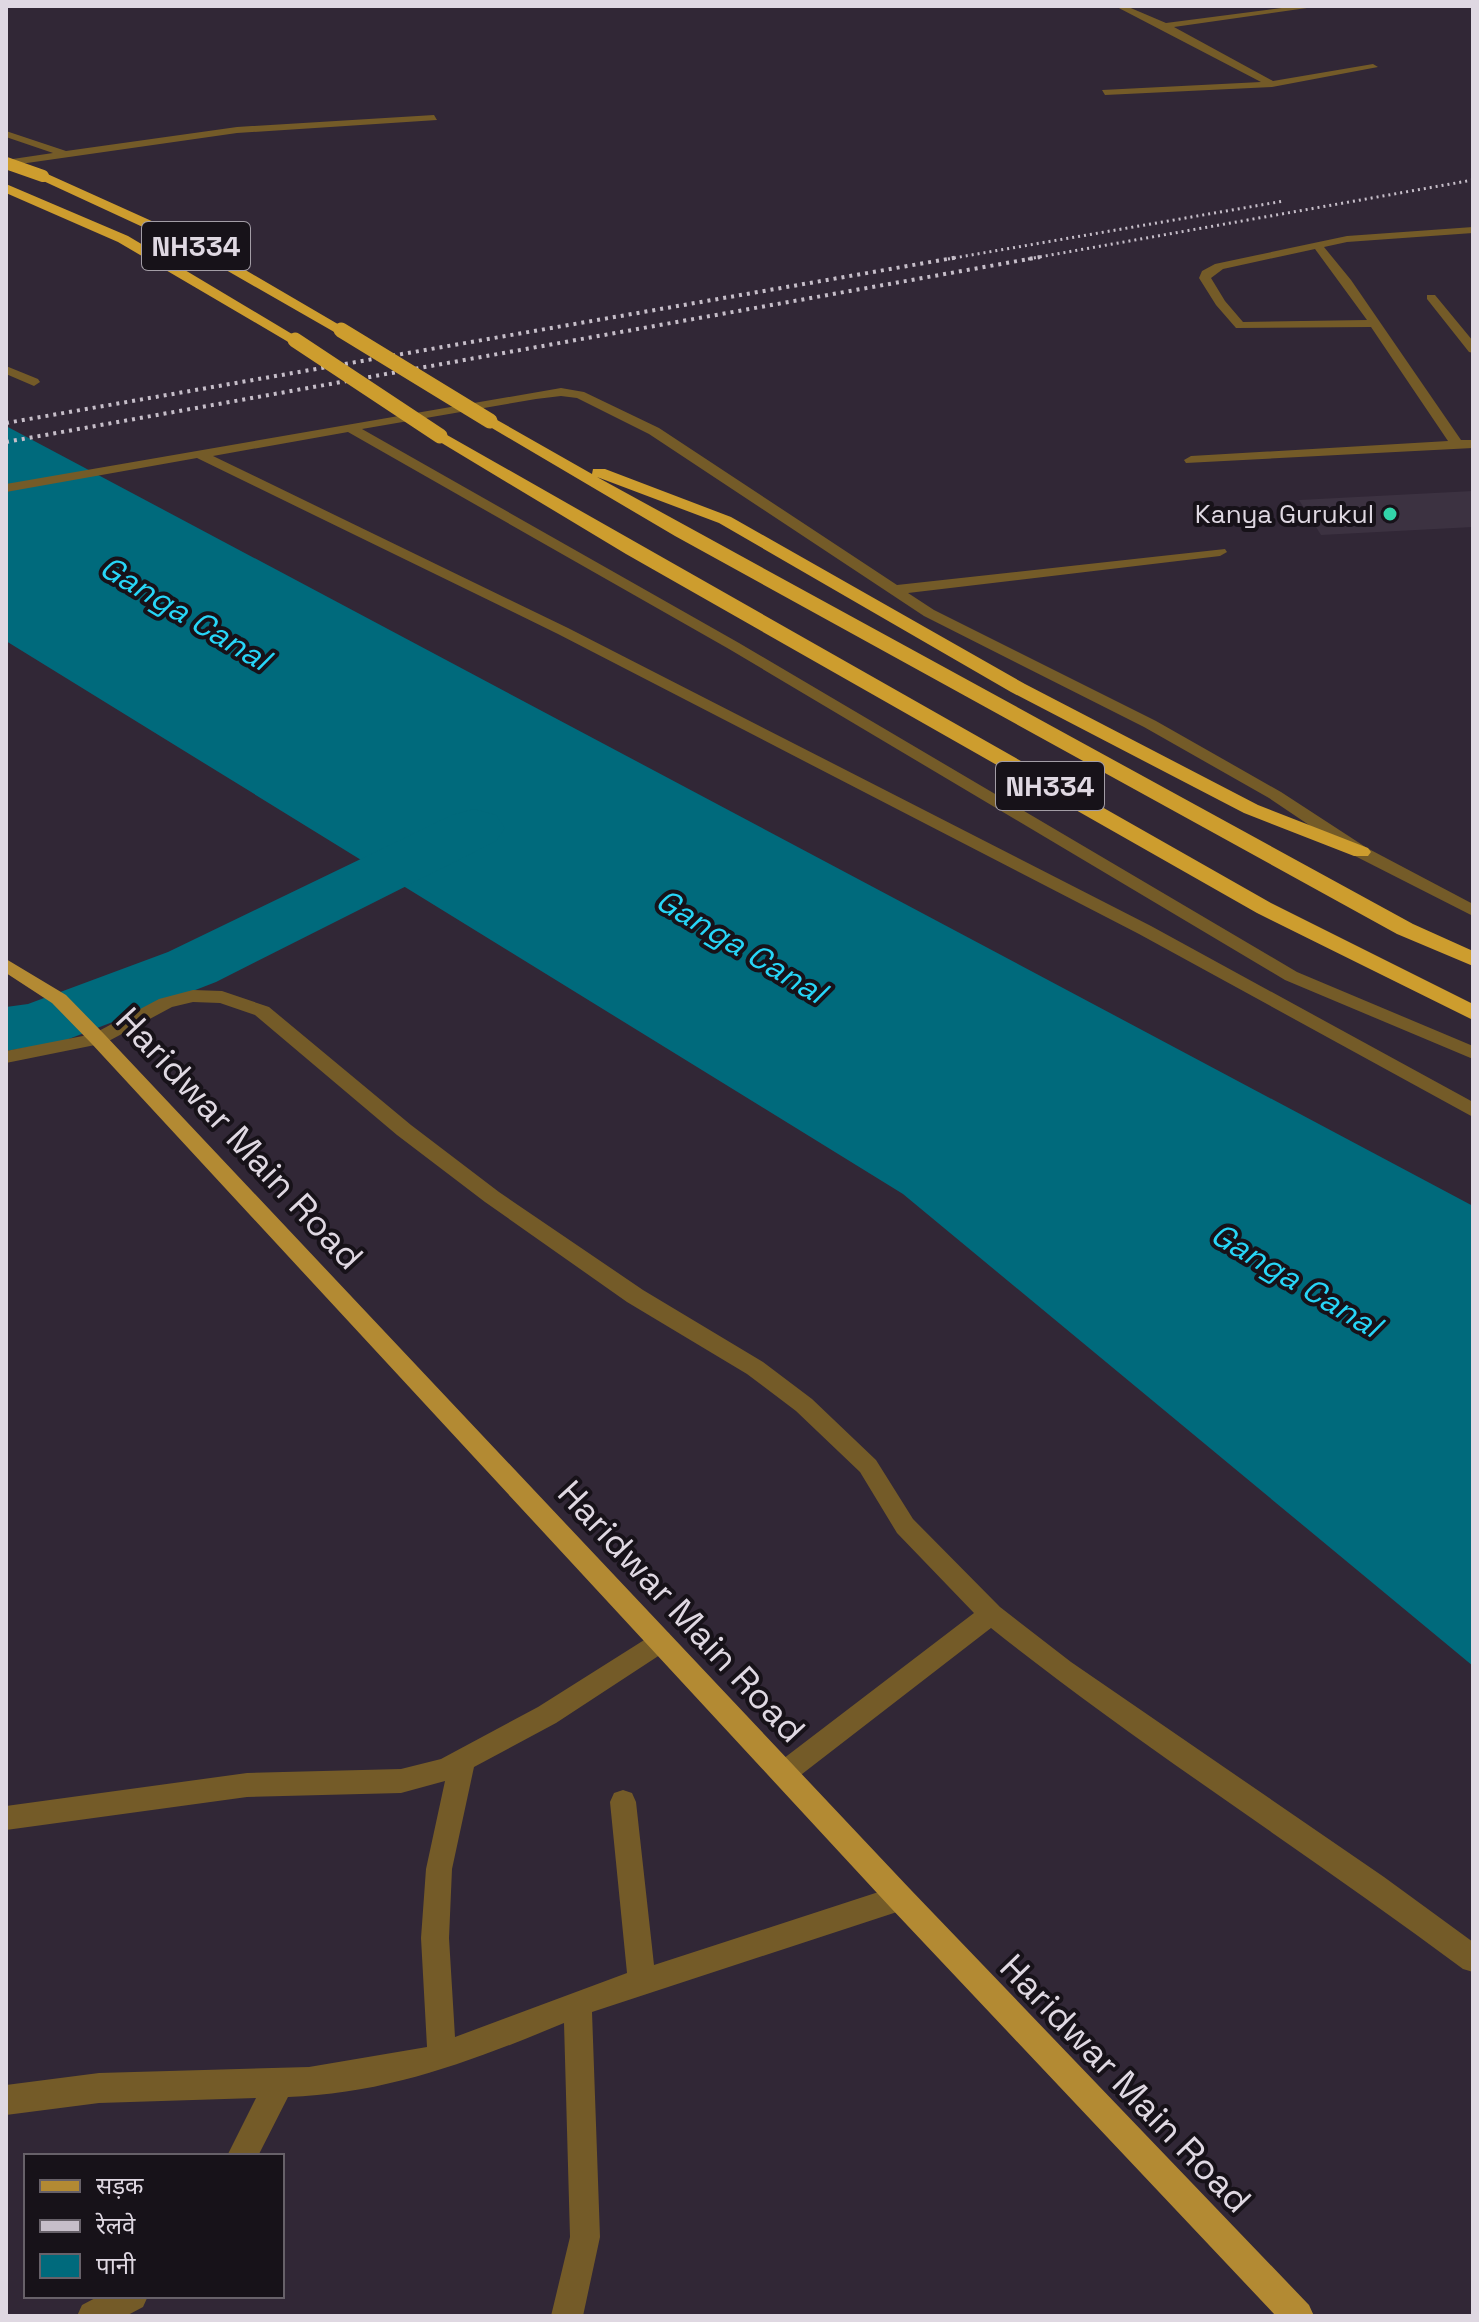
<svg xmlns="http://www.w3.org/2000/svg" width="1479" height="2322" font-family="'Space Grotesk','Noto Sans Devanagari',sans-serif">
  <style>
    .education { fill: #3c3241 }
    .water { fill: #006a7c }
    .lines { fill: none; stroke-linecap: round; stroke-linejoin: round }
    .river { fill: #006a7c; fill-rule: evenodd }
    .minor { fill: #745b28; fill-rule: evenodd }
    .major { fill: #b38a33; fill-rule: evenodd }
    .highway { fill: #cd9d2e; fill-rule: evenodd }
    .rail-far1 { stroke: #c6bec9; stroke-width: 3; stroke-dasharray: 2 4; stroke-linecap: butt }
    .rail { stroke: #c6bec9; stroke-width: 4; stroke-dasharray: 3 5; stroke-linecap: butt }
    .highway-bridge-far1 { stroke: #cd9d2e; stroke-width: 12 }
    .highway-bridge { stroke: #cd9d2e; stroke-width: 15 }
    .poi-dot { fill: #32d4a9; stroke: #171219; stroke-width: 3 }
    .labels { text-anchor: middle; stroke-width: 8; stroke-linejoin: round; paint-order: stroke }
    .far-poi-label { font-size: 26px; fill: #dfd8e2; stroke: #171219; text-anchor: end }
    .shield { fill: #171219; stroke: #a39da6; stroke-width: 2 }
    .shield-label { font-size: 28px; font-weight: bold; fill: #dfd8e2 }
    .water-label { font-size: 32px; font-style: italic; fill: #27d6f8; stroke: #171219 }
    .near-street-label { font-size: 36px; fill: #dfd8e2; stroke: #171219 }
  </style>
  <rect width="100%" height="100%" fill="#312736"/>
  <path class="education" d="M1473,491v36l-152,8 -22,-35z"/>
  <path class="water" d="M6,426l1467,780v460l-570,-472 -897,-553z"/>
  <g class="lines">
    <path class="river" d="M474,809l22,6 9,13 -9,13 -280,141 -155,60 -55,9v-44l22,-3 140,-52 284,-137z"/>
    <path class="minor" d="M1115,6h11l40,17 131,-17h24l-147,21 99,54 100,-17 5,3 -106,20 -167,8 -3,-5 159,-8z
      M434,115l3,5 -200,13 -231,33v-6l47,-7 -47,-16v-6l60,20 171,-24z
      M1473,227v6l-126,9 -23,5 27,33 110,160h12v8l-287,15 -2,-3 7,-4 257,-15 -77,-114 -135,1 -20,-23 -17,-27 3,-7 13,-7 132,-28zM1315,249l52,71 -124,2 -18,-21 -14,-23 12,-9z
      M1427,295h8l38,46v12l-4,-1 -42,-53z
      M6,366l32,13 2,3 -6,4 -28,-12z
      M561,388l23,4 75,36 238,157 328,-36 2,3 -7,4 -312,37 26,17 222,111 125,71 86,56 106,56v12l-118,-60 -86,-58 -125,-71 -220,-111 -275,-182 -72,-36 -16,-2 -25,3 -174,30 377,214 558,329 176,74v13l-188,-79 -556,-331 -381,-217 -135,24 355,172 583,298 322,176v15l-334,-183 -581,-300 -361,-176 -191,34v-8z
      M193,990l29,1 47,16 142,118 88,67 144,98 120,72 49,37 64,61 37,59 87,88 71,55 313,215 89,65v30l-10,-3c-155,-116 -320,-220 -472,-341l-198,153 -9,4 -9,-4 -4,-8 4,-8 199,-152 -77,-80 -37,-61 -64,-61 -49,-37 -120,-72 -142,-100 -88,-67 -142,-120 -35,-12 -27,-1 -21,5 -67,36 -99,20v-12l87,-17 66,-35z
      M660,1630l9,3 3,8 -3,8 -113,74 -82,44 -22,102 -3,69 6,99 172,-64 -17,-171 4,-9 9,-3 9,3 4,9 18,163 246,-80 10,4 4,9 -4,9 -10,4 -308,101 8,225 -17,79h-32l19,-79 -6,-214c-89,37 -177,71 -276,74l-30,59h-31l29,-58 -157,5 -93,12v-30l93,-12 210,-6 118,-20 -6,-109 5,-69 19,-88 -44,12 -154,4 -241,33v-24l241,-33 154,-4 40,-10 97,-52z
      M99,2296h49l-5,11 -17,9h-49l5,-11z"/>
    <path class="major" d="M6,959l60,36 39,40 805,854 399,416 5,11h-38l-386,-409 -799,-864 -39,-40 -46,-30z"/>
    <path class="highway" d="M43,172l153,69 152,89 -7,4 -5,-1 -150,-86 -147,-68v-6z
      M6,184l122,52 174,104 -7,4 -5,-1 -172,-101 -112,-49z
      M490,416l102,58 1,-5h12l126,48 294,167 233,121 110,43 3,4 -3,4h-14l-110,-43 -233,-121 -292,-169 -122,-46 816,447 60,27v15l-76,-32 -722,-398 -190,-112v-6z
      M440,431l831,472 202,101v16l-216,-107 -631,-359 -191,-115 -3,-3z"/>
    <path class="rail-far1" d="M948,259l336,-58
      M1028,259l445,-79"/>
    <path class="rail" d="M6,423l953,-166
      M6,442l1034,-185"/>
    <path class="highway-bridge-far1" d="M6,163l37,13"/>
    <path class="highway-bridge" d="M341,330l149,91
      M295,340l145,96"/>
  </g>
  <circle class="poi-dot" cx="1390" cy="514" r="8"/>
  <g class="labels">
    <g class="far-poi-label">
      <text x="1374" y="523">Kanya Gurukul</text>
    </g>
    <g class="shield">
      <rect x="142" y="222" width="108" height="48" rx="6"/>
      <rect x="996" y="762" width="108" height="48" rx="6"/>
    </g>
    <g class="shield-label">
      <text x="196" y="256">NH334</text>
      <text x="1050" y="796">NH334</text>
    </g>
    <g class="water-label">
      <text transform="translate(185 613) rotate(31)" y="11">Ganga Canal</text>
      <text transform="translate(741 946) rotate(31)" y="11">Ganga Canal</text>
      <text transform="translate(1296 1280) rotate(31)" y="11">Ganga Canal</text>
    </g>
    <g class="near-street-label">
      <text transform="translate(240 1138) rotate(47)" y="13">Haridwar Main Road</text>
      <text transform="translate(682 1611) rotate(47)" y="13">Haridwar Main Road</text>
      <text transform="translate(1126 2083) rotate(46)" y="13">Haridwar Main Road</text>
    </g>
  </g>
  <rect width="1479" height="2322" fill="none" stroke="#dfd8e2" stroke-width="16"/>
  <rect x="24" y="2154" width="260" height="144" fill="#171219" stroke="#676169" stroke-width="2"/>
  <rect x="40" y="2180" width="40" height="12" fill="#b38a33" stroke="#676169" stroke-width="2"/>
  <text x="96" y="2194" font-size="24" fill="#dfd8e2">सड़क</text>
  <rect x="40" y="2220" width="40" height="12" fill="#c6bec9" stroke="#676169" stroke-width="2"/>
  <text x="96" y="2234" font-size="24" fill="#dfd8e2">रेलवे</text>
  <rect x="40" y="2254" width="40" height="24" fill="#006a7c" stroke="#676169" stroke-width="2"/>
  <text x="96" y="2274" font-size="24" fill="#dfd8e2">पानी</text>
</svg>
